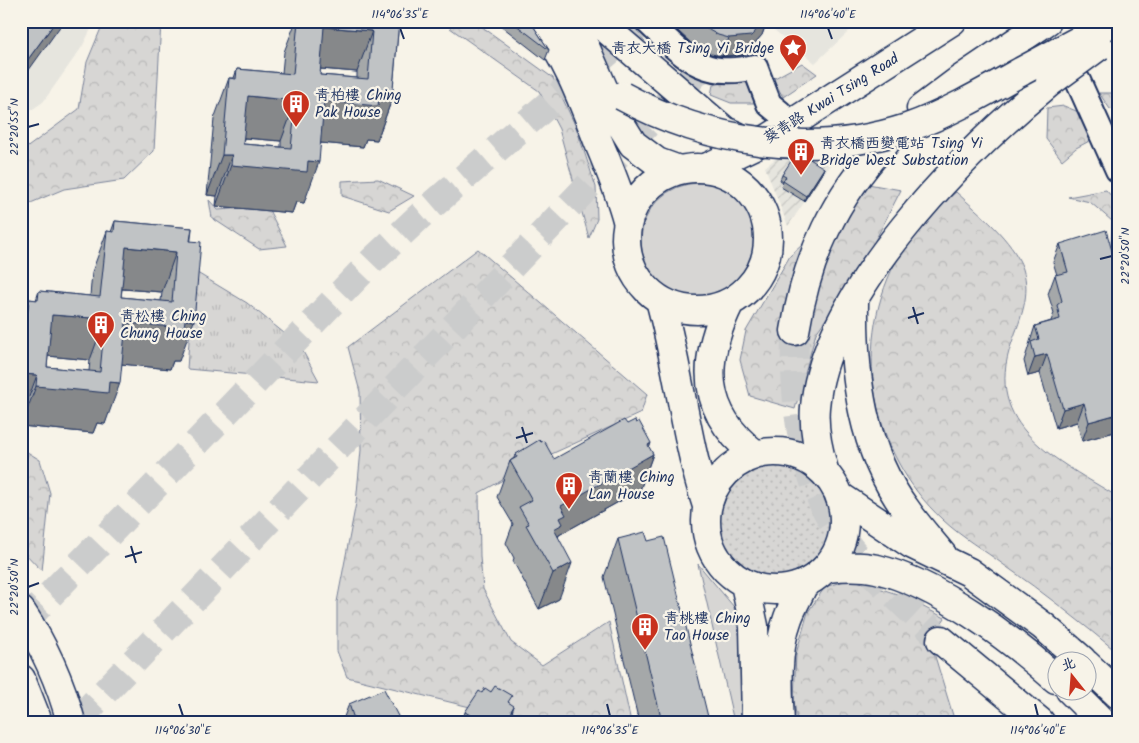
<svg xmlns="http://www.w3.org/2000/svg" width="1139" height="743" font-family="Kalam,'LXGW WenKai TC',sans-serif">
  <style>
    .built { fill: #e6e5de }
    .industrial { fill: url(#industrial-furrows) }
    .grass { fill: #d7d6d4; stroke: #798299 }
    .forest { fill: url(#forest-crowns); stroke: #798299 }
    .park { fill: url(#park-tufts); stroke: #798299 }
    .garden { fill: url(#garden-dots); stroke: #798299 }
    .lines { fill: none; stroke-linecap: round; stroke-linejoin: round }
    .major-tunnel { stroke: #cbcccc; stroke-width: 28; stroke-dasharray: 28 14; stroke-linecap: butt }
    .highway-tunnel { stroke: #cbcccc; stroke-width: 28; stroke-dasharray: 28 14; stroke-linecap: butt }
    .minor-casing { stroke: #1b2f5e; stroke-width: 28 }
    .major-casing { stroke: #1b2f5e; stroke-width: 31 }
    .minor { stroke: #f7f3e8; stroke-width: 24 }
    .major { stroke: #f7f3e8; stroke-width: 28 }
    .major-bridge-casing { stroke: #1b2f5e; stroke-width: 31; stroke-linecap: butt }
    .major-bridge { stroke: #f7f3e8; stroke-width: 28 }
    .wall { fill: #a5a8a9; stroke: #1b2f5e; fill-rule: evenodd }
    .shaded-wall { fill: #86888a; stroke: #1b2f5e }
    .building { fill: #c0c3c5; stroke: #1b2f5e; fill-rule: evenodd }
    .ticks { fill: none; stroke: #1b2f5e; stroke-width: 2 }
    .labels { text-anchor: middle; stroke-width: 4.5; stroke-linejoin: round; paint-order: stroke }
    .poi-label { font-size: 15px; fill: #1b2f5e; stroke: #f7f3e8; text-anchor: start }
    .street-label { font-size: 15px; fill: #1b2f5e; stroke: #f7f3e8 }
    .neatline { fill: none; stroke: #1b2f5e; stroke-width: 2 }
    .ticks-label { font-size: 12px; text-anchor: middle; fill: #1b2f5e }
  </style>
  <defs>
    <pattern id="industrial-furrows" width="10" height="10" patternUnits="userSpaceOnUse" patternTransform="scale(1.25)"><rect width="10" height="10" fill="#e6e5de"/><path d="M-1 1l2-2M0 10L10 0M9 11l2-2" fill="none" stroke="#c5c5c1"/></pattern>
    <pattern id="forest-crowns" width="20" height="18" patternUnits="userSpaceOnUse" patternTransform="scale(1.25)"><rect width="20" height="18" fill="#d7d6d4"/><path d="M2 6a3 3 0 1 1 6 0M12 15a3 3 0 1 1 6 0" fill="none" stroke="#b8b8b8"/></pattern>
    <pattern id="park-tufts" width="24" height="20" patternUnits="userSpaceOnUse" patternTransform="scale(1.25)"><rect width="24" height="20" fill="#d7d6d4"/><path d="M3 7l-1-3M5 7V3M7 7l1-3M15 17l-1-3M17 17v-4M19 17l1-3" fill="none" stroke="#b8b8b8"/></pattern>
    <pattern id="garden-dots" width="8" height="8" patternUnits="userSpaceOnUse" patternTransform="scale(1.25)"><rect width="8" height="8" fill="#d7d6d4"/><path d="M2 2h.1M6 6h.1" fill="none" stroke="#b8b8b8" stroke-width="1.8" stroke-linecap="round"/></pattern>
  </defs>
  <rect width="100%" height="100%" fill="#f7f3e8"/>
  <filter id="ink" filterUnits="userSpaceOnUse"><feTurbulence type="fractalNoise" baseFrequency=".02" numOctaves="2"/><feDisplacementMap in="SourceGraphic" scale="10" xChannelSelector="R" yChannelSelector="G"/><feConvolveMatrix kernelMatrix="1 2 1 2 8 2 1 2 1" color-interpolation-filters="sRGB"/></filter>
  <g filter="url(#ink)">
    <path class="built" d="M21,21h74l-13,26 -39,55 -22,15z
      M763,21h97l-45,42z"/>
    <path class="industrial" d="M789,148l45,11 -46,67 -23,-59z"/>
    <path class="grass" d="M641 241a58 58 0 1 1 116 0a58 58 0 1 1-116 0Z
      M698,564l36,43 6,31 1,84h-7z"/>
    <path class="forest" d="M104,21h57l-7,130 -30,29 -60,9 -43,18v-55l58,-43 8,-47z
      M451,21h23l79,57 23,49 20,60 1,32 -8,19 -30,-109 -20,-38 -89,-63z
      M802,63l15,11 -34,23 -10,-18z
      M750,77l9,26h-28l-20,-8 2,-10z
      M1099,93h19v18l-8,-2z
      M1064,106l27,11 6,20 -21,11 -14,12 -16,-21 1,-31z
      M378,179l36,17 -25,15 -47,-15v-15z
      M868,184l33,6 -42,82 -43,61 -21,76 -45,-13 -10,-36 6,-29 44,-75z
      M1106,190l12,14v62l-8,1 2,-46 -22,-19 -22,-5z
      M956,192c22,20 57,48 67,77 8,26 -2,48 -11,73 -31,85 46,118 106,155v156c-37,-31 -74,-60 -114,-88 -20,-15 -43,-28 -61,-45 -74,-68 -93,-179 -43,-266 14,-25 35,-44 56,-62z
      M209,200l9,10 49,-4 20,40 -28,3 -47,-31z
      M478,249l169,145 -6,19 -96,44 -66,36 1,64 3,32 28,53 31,23 67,-43 22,100h-134l-27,-15 -123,-30 -10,-26v-49l19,-99 5,-53 -1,-58 -12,-45z
      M21,448l19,12 10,33 -8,78 -21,-22z
      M851,579l49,16 45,23 -15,22 25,82h-158l-3,-22 2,-46 12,-42 17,-25z"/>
    <path class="park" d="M194,271l53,32 53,43 19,35 -132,-12z"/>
    <path class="garden" d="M720 522a56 56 0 1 1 112 0a56 56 0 1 1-112 0Z"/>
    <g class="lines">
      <path class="major-tunnel" d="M795,331c-2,76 6,154 55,217 27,33 61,61 91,92"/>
      <path class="highway-tunnel" d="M21,625l351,-364 48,-45 224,-195
        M76,722l663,-694"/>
      <defs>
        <path id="minor" d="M647,21c36,34 55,59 108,46l14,37 11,9
          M1078,81l40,89"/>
        <path id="major" d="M538,21c28,35 44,78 60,120 11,27 22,52 29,79
          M571,21l15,28 29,66 18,29 24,18 22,8
          M597,21l128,110 12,5
          M921,109l40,-30 86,-58
          M626 239a71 71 0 1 1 142 0a71 71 0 1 1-142 0Z
          M706,168l63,-30 183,-117
          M660,300c19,68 25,139 47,206
          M730,302c-29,58 -30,110 25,152
          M854,303c-1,73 8,148 53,208 11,16 24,30 36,45
          M795,331c12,-75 39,-133 91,-189
          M706 521a69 69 0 1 1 138 0a69 69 0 1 1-138 0Z
          M824,470c-6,-20 -11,-41 -9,-63 10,-116 149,-254 235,-325
          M841,497l70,47 58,28 74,54 39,34
          M827,568c17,-2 33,-3 50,1 61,15 132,68 179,110
          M745,584l9,42 2,96
          M21,611c22,33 40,73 50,111
          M941,640l99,82
          M1086,664l32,30
          M21,679l17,43
          M1070,690l32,32
          M780,722c-2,-33 -4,-72 8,-104 4,-11 11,-23 16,-34"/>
      </defs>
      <use href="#minor" class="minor-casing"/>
      <use href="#major" class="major-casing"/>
      <use href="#minor" class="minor"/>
      <use href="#major" class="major"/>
      <defs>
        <path id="major-bridge" d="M1050,82l49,-36
          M622,96c86,47 190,63 285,32 40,-14 78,-36 115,-57 31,-17 62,-33 93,-50"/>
      </defs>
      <use href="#major-bridge" class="major-bridge-casing"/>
      <use href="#major-bridge" class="major-bridge"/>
    </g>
    <path class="wall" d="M296,21h103l-7,78 -15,41 -11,-1 -3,8 -42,-4 -17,60 -8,-1 -4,11 -76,-7 1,-10 -10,-1 7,-76 15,-41h5l3,-9 45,4 2,-21zM320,69l37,3v6l-37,-3zM244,138l37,3v6l-38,-3z
      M495,21h35l19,29 -4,10z
      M667,21h100l-5,14 -18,20 -22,1 -11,-2 -20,-11z
      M792,162l32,6 -2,5 -18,28 -23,-14 2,-5 -3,-2 2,-5z
      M115,221l77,7 -13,133h-6l-3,8 -48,-5 -17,60 -8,-1 -4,10 -72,-7 1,-10h-1v-96l8,-21 7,1 3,-9 51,5 2,-24 15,-41 4,1zM122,289l40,3 -1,9 -40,-4zM48,356l42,4 -1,11 -42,-4z
      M1060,244l58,187 -36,10 -5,-19 -21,6 -16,-55 -12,3 -4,-15 11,-35 16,-5 3,-8 -6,-19 7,-19h2l-4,-13z
      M649,448l4,6 -13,36 -81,45 -1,3 1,61 -20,10 -26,-48 1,-3 -8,-15 7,-19 -16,-27 13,-36 4,-3 2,-4 38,5z
      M618,539l30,2 60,181h-69l-35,-145z
      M482,693l27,10 3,9 -1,10h-49l3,-10z
      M349,704l52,18h-59z"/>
    <path class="shaded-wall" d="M56,21h8l-43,60v-12z
      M765,21h2l-5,14 -18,20 -22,1 7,-18z
      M324,27l48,4 -15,41 -48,-4z
      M248,96l48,5 -15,40 -48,-4z
      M379,98l13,1 -15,41 -11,-1 -3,8 -53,-5 14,-41z
      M222,155h10l-15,41 -10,-1z
      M308,161l11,1 -15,41 -8,-1 -4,11 -76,-7 15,-41z
      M824,168l-2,5 -18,28 2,-5z
      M126,247l50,5 -14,40 -50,-4z
      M52,315l53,4 -15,41 -53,-5z
      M185,320l9,1 -15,40h-6l-3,8 -59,-6 15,-40z
      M1047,354l-7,19 -12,3 7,-19z
      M21,374l16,1 -15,41h-1z
      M109,382l11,1 -15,41 -8,-1 -4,10 -72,-7 15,-40z
      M1084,403l-7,19 -21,6 7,-19z
      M1118,414v17l-36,10 7,-19z
      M651,443l-5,15 7,-4 -13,36 -81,45 -9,25 -1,-19 12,-35z
      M572,563l-13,36 -20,10 14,-36z
      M514,706l-5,16 5,-9 -3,9h-4l4,-11z"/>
    <path class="building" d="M21,21h35l-35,48z
      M298,21h101l-7,78 -13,-1 -1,8 -54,-5 -5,61 -11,-1 -1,11 -76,-7 1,-10h-10l7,-77 7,1 1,-10 56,5zM324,27l48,4 -4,48 -48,-4zM248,96l48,5 -5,47 -48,-4z
      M511,21h19l19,29z
      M695,21h70l-14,15 -22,2 -11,-3 -20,-11z
      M797,154h5l22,14 -18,28 -23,-15 3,-4 -4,-2 9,-14 1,1z
      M115,221l77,7 -2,13 11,1 -7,79 -9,-1 -1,8 -58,-5 -6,60 -11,-1 -1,11 -72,-7 1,-11 -16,-1 8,-75 9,1 1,-9 61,6 7,-66 7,1zM126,247l50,5 -4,50 -51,-5zM52,315l53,4 -5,53 -53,-5z
      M1106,230l12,42v142l-29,8 -5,-19 -21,6 -16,-55 -12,3 -4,-15 8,-3 -4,-13 25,-7 -3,-14 5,-4 -7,-26 13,-3 -8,-28z
      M624,420l3,4 8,-4 1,3 3,-2 12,22 -3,2 5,9 -92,52 5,9 -6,3 3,6 -9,5 18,34 -19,10 -27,-48 3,-1 -10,-17 13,-7 -22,-39 7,-4 -1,-3 23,-14 2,2 3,-1 10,18z
      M645,532l3,9 16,-4 45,184 -47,1 -44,-183z
      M495,686l17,10 -4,6 6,4 -3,5 3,2 -5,9h-27l-17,-10 14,-21 3,2 3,-5 6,4z
      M384,689l17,33h-46l-6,-18z"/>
  </g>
  <path class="ticks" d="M400,28l4,11M828,28l4,11M28,127l11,-3M1100,259l12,-3M913,307l5,17M908,318l16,-5M522,427l5,16M516,438l17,-5M131,546l5,17M125,557l17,-5M28,587l11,-4M179,704l4,12M607,704l3,12M1035,704l3,12"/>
  <defs>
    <symbol id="sight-pin" viewBox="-11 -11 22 30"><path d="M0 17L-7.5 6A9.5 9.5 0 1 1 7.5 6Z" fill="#c8321e" stroke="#f7f3e8"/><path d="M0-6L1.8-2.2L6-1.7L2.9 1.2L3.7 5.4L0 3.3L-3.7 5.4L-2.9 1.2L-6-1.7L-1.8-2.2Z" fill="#fff"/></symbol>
    <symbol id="building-pin" viewBox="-11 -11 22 30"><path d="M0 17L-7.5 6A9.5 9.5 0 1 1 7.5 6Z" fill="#c8321e" stroke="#f7f3e8"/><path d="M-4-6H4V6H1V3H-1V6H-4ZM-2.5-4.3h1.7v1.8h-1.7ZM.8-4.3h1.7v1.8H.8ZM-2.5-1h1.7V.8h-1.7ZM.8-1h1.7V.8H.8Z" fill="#fff"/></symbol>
  </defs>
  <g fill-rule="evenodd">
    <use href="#sight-pin" x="777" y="32" width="32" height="43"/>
    <use href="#building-pin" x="280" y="88" width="32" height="43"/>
    <use href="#building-pin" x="785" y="136" width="32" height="43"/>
    <use href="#building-pin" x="85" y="309" width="32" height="43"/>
    <use href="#building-pin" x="553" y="470" width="32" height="43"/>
    <use href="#building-pin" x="629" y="611" width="32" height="43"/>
  </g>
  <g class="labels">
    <g class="poi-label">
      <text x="774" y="53" text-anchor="end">青衣大橋 Tsing Yi Bridge</text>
      <text x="315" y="100">青柏樓 Ching<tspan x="315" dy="17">Pak House</tspan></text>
      <text x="820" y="148">青衣橋西變電站 Tsing Yi<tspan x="820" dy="17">Bridge West Substation</tspan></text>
      <text x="120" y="321">青松樓 Ching<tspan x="120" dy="17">Chung House</tspan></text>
      <text x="588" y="482">青蘭樓 Ching<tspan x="588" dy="17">Lan House</tspan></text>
      <text x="664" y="623">青桃樓 Ching<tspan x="664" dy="17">Tao House</tspan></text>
    </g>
    <g class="street-label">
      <text transform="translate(831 98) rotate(-32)" y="5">葵青路 Kwai Tsing Road</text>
    </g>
  </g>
  <rect width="1139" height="743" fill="none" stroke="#f7f3e8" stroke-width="55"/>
  <g transform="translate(1072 676) rotate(343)"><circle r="24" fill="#f7f3e8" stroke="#9fa5b1"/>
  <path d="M0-4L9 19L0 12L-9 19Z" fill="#c8321e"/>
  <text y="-8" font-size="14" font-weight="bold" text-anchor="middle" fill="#1b2f5e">北</text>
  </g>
  <rect x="28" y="28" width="1084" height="688" class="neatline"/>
  <g class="ticks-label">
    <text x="400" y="18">114°06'35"E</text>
    <text x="828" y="18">114°06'40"E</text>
    <text transform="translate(14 127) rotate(-90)" y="4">22°20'55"N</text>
    <text transform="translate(1125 256) rotate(-90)" y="4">22°20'50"N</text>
    <text transform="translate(14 587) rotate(-90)" y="4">22°20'50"N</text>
    <text x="183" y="734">114°06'30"E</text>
    <text x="610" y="734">114°06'35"E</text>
    <text x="1038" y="734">114°06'40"E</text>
  </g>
</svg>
